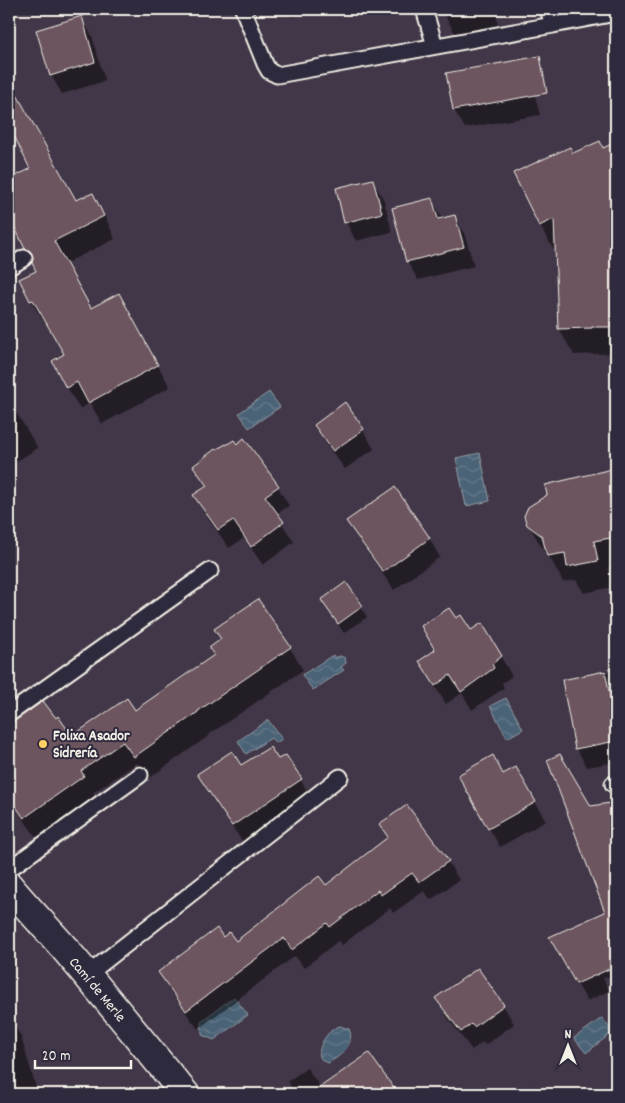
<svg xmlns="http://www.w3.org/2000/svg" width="625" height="1103" font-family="Dekko,sans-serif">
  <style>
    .water { fill: url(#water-waves); stroke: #8f9ca4 }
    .shadow { fill: #0007 }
    .building { fill: #6d5561; stroke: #f4f1e8 }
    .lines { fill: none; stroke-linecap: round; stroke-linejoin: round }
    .service-casing { stroke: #f4f1e8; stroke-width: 19 }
    .minor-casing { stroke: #f4f1e8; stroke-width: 31 }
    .service { stroke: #2f2a3d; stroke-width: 15 }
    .minor { stroke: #2f2a3d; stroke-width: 28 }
    .poi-dot { fill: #ffd166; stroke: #2f2a3d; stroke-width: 2 }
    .labels { text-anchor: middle; stroke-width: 4; stroke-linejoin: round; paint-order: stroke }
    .poi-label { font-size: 15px; font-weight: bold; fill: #f4f1e8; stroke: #2f2a3d; text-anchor: start }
    .street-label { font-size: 15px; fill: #f4f1e8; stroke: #2f2a3d }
  </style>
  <defs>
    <pattern id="water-waves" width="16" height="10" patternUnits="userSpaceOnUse" patternTransform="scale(1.25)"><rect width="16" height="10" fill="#4c6377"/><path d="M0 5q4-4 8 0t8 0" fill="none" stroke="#667a8a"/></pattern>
  </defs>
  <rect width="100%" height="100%" fill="#423748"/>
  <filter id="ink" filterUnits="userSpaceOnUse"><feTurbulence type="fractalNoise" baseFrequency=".02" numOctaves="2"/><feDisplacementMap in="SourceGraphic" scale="10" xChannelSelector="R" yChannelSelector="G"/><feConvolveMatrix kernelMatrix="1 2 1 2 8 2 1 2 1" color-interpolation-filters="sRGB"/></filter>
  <g filter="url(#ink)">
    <path class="water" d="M269,392l11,15 -31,21 -10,-15z
      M480,453l10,48 -24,5 -10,-48z
      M333,655l2,3 5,-2 5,2 1,5 -5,4 3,3 -31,20 -11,-15z
      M506,698l17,31 -16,9 -17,-32z
      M268,720l14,19 -6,4 -5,-5 -25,16 -8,-13z
      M234,997l14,18 -34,25 -12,-5 -1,-14z
      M602,1018l11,14 -27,21 -12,-15z
      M340,1026l9,3c7,15 -9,28 -21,34 -17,-4 -5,-26 4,-33 3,-2 5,-3 8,-4z"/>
    <path class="shadow" d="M287,9h46v1l-42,7z
      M444,9h52l2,18 -42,8 -11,-19z
      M81,17l11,19 13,45 -43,13 -11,-19z
      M531,80l9,35 -75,13 -11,-18z
      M15,95l61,106 16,-6 13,21 10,23 -49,24 25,47 40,7 39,70 -68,37 -12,-21 -10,6 -13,-22 -1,-32 -19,-34 -3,1 -13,-21 6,-30 -3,-10 -25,-49v-31l23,-11 -23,-48v-24z
      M616,144v209l-42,2 -15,-26 -3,-78 -1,1 -15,-26 -26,-53 59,-19 30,-4z
      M373,181l11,19 8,32 -36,9 -10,-19z
      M431,199l12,20 12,-2 10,18 9,31 -56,14 -11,-19z
      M9,393l3,6 -3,2 29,47 -29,18z
      M345,404l18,26 11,19 -29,20 -19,-25 -11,-19z
      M244,440l34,47 11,19 -13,8 18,28 -31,23 -19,-27 -15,10 -24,-34 -11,-18 13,-9 -12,-20 42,-21z
      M612,470l4,9v87l-8,1 4,20 -28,6 -8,-13 -13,2 -15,-28 -4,-3 -16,-27z
      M348,522l81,16 11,19 -46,33 -35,-50z
      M346,584l21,33 -23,16 -16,-24z
      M258,601l32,47 13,22 -93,64v1l-62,44 -11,-16 -44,30 3,6 -58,41 -29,-42v-71l34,-24 29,35 63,-27 80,-55 7,-16z
      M456,619l15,13 11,-7 30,51 -10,7 2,5 -32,22 -10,-17 -16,11 -15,-24 6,-30z
      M616,670v92l-29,5 -11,-19 -13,-67z
      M286,756l26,43 -68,45 -34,-50 -11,-19 79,-14z
      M516,769l30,52 -46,26 -41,-72 44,1z
      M616,803v172l-13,3 6,13 -22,10 -36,-63 56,-26 -17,-104z
      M380,824l68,38 11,18 -28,20 -7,-9 -31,22 -3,-5 -48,37 -4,-4 -34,27 -9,-12 -97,73 -28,-38 -10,-19 63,-34 12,4 90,-56 63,-48z
      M437,998l66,7 11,19 -29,21 -2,-3 -11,8 -25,-33z
      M9,1015l12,22 17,57h-29z
      M369,1055l27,39h-101l-7,-13 19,-13 14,20z
      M616,1085v9h-11z
      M529,1086l5,8h-17z"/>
    <path class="building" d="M82,16l13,46 -45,14 -14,-46z
      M540,56l7,37 -94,17 -7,-37z
      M16,93l60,107 17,-7 11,23 -50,25 37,67 28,-15 39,72 -70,38 -11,-21 -11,6 -14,-27 12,-7 -31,-54 -3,1 -11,-22 17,-8 -4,-8 1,-5 -1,-4 -3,-4 -4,-1 -16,-34v-36l21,-10 -21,-44v-28z
      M600,141l3,7 13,-6v185h-24v1l-34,1 -4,-110 -15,7 -26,-53 57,-26 3,6z
      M373,179l9,34 -38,10 -8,-35z
      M432,198l6,21 17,-4 9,32 -58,15 -14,-54z
      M345,402l19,27 -31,22 -19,-26z
      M244,438l35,48 -14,10 19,26 -33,25 -18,-27 -15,10 -25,-35 14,-9 -14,-20 22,-17v1l11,-6v1l8,-5 3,4z
      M616,468v69l-22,4 4,20 -31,6 -2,-14 -18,3 -5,-20 -15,-11 -3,-9 4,-9 19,-12 -2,-10z
      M395,487l35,51 -47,34 -37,-51z
      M346,582l17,24 -25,18 -17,-24z
      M258,599l33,48 -93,64v1l-64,45 -11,-15 -42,29 3,5 -60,42 -15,-21v-72l34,-24 13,17 2,-2 14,20 55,-38 8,12 79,-55 -5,-7 12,-9 -7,-10z
      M449,608l7,10 5,-3 10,15 11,-7 20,33 -10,8 2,4 -33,24 -11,-17 -15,11 -16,-25 16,-11 -14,-24z
      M605,671l11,54v16l-41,8 -13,-69z
      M270,747l8,12 8,-4 16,24 -70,47 -35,-52 35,-23 9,14z
      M560,754l31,52 25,-4v164l-40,18 -27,-47 56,-25 -58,-152z
      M493,755l10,19 13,-7 20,35 -48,27 -30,-54z
      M407,805l42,56 -30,21 -7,-9 -31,22 -3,-5 -48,37 -3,-4 -35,27 -8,-12 -98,73 -28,-39 59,-44 6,9 6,-5 7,9 83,-65 7,9 62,-48 -9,-13z
      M478,968l26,37 -30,22 -3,-3 -10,8 -26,-34z
      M369,1053l29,41h-88z"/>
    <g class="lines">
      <defs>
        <path id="service" d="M243,9l22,55 4,7 8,4 276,-50 -5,-16
          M424,9l11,37
          M553,25l63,-12
          M9,267l15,-9
          M9,714l201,-143
          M613,784l3,-1
          M9,869l131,-94
          M87,975l253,-198"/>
        <path id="minor" d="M9,886c18,22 37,41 56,63 41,48 80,97 120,145"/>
      </defs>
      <use href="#service" class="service-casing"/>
      <use href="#minor" class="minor-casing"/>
      <use href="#service" class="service"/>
      <use href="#minor" class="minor"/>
    </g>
  </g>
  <circle class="poi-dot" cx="43" cy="744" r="5"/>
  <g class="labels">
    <g class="poi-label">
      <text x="53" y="740">Folixa Asador<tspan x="53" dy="17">Sidrería</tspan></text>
    </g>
    <g class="street-label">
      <text transform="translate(98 989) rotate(50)" y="5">Camí de Merle</text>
    </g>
  </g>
  <rect width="625" height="1103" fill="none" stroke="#2f2a3d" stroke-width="30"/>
  <rect x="15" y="15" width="595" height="1073" fill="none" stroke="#f4f1e8" stroke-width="2" filter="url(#ink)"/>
  <g transform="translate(568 1046)" stroke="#2f2a3d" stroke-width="4" paint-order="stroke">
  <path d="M0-4L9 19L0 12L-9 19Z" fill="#f4f1e8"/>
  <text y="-8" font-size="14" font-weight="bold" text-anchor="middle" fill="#f4f1e8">N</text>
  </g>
  <path d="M35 1060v8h96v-8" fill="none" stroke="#f4f1e8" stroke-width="2.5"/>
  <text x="42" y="1060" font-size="15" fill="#f4f1e8" stroke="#2f2a3d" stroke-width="4" paint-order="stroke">20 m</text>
</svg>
